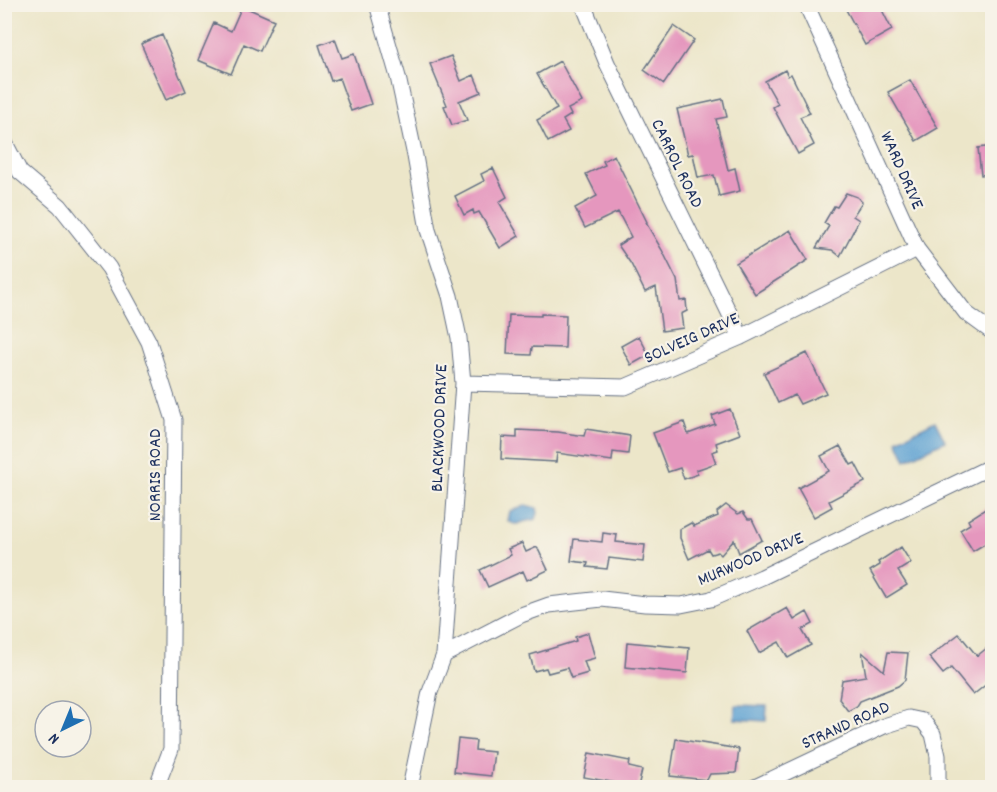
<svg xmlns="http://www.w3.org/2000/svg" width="997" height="792" font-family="Dekko,sans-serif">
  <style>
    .water { fill: #5da1d2; stroke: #3c6898; stroke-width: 1.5 }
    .building { fill: #e597be }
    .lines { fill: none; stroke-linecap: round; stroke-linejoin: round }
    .minor-casing { stroke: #646f83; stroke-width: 17 }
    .minor { stroke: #fff; stroke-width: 15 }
    .labels { text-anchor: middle; stroke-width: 4.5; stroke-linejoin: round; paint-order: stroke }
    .street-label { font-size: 18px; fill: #1b2f5e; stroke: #f7f3e8 }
  </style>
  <rect width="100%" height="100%" fill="#f7f3e8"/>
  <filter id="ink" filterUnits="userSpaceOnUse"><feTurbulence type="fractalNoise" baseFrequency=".0167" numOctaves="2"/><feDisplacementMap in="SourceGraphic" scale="12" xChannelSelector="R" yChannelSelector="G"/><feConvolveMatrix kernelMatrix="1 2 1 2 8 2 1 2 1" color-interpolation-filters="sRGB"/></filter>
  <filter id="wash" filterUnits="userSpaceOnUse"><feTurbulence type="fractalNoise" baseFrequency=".008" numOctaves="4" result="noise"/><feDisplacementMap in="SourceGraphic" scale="24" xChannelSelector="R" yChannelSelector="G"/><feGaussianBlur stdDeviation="1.35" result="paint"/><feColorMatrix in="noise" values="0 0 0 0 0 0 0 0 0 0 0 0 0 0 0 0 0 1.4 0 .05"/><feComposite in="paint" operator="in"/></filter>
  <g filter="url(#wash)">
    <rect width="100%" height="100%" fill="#ece6c9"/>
    <path class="water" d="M935,421l10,20 -39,19 -9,-20z
      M525,505l12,3 1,5 -2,6c-3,1 -5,1 -8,2 -9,1 -11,6 -20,0l2,-10 11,-3z
      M736,705l31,1 -1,15 -32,-2z"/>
    <g id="blocks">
      <path class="building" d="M843,4h36l13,26 -27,15z
        M242,6l32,14 -14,31 -16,-7 -13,30 -33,-14 16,-37 17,8z
        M674,26l20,14 -30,44 -20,-14z
        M162,35l24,56 -20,9 -25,-56z
        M335,39l7,19 12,-4 17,50 -20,7 -12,-33 -8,3 -12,-36z
        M451,56l10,25 13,-6 7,17 -22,9 8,19 -15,5 -8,-19 3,-1 -17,-41z
        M560,61l22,41 -14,7 3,6 -8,5 6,11 -21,11 -11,-22 20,-11 -20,-35z
        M785,70l3,6 3,-2 19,39 -10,4 14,28 -16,9 -25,-47 5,-3 -13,-23z
        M910,80l28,48 -22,13 -28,-49z
        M723,99l4,18 -11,2 12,51 7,-2 5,23 -21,5 -5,-21 -16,3 -5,-24 -5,1 -11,-46z
        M993,146v28l-12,1 -3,-27z
        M614,155l33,67 -1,1 16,27 15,30 3,21 6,-1 1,11 -6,3 2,14 -21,3 -6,-44 -11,5 -14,-28 -13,-19 13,-8 -13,-25 -33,16 -10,-20 22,-12 -11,-22 19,-9 -2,-4z
        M493,168l14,29 -8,5 20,34 -19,12 -21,-36 -5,2 -1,-4 -9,5 -9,-19 29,-15 -3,-7z
        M846,193l11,4 5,5 -9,14 6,4 -19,36 -8,-6 -16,-2 13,-22 -5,-3 10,-17 3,1z
        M790,230l18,30 -53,34 -19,-31z
        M541,314l25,1 -1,33 -33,-1 -1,8 -24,-1 2,-39 32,1z
        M639,336l10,19 -18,10 -10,-19z
        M807,353l19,40 -26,11 -5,-9 -17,8 -14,-30z
        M730,409l10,25 -24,9 2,7 -6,2 4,11 -20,7 2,4 -14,5 -4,-11 -12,4 -15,-39 31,-11 4,12 27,-10 -3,-8z
        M586,429l44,7 -2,18 -15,-2 -1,9 -55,-8 -1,9 -55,-3 1,-22 15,1v-8l41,2 26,4z
        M840,446l11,19 4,-2 10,19 -36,19 3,6 -18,10 -16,-29 31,-17 -8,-15z
        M993,504v35l-20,12 -13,-21 10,-6 -2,-4z
        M726,505l12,9 5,-2 5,7h4l10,21 -23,13 -5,-13 -13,15 -3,-3 -7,2 -3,-5 -19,10 -9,-21v-9l11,-6 3,3 24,-10 -1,-4z
        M603,533l14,2 -1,7 29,3 -2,17 -34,-4 -2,11 -20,-2 1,-4 -17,-2 3,-22 28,3z
        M522,543l4,9 11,-5 11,23 -21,10 -4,-9 -35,16 -8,-17 31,-15 -3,-6z
        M901,547l10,16 -13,8 9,14 -21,13 -16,-27 10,-6 -2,-3z
        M787,608l7,12 13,-8 6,12 -11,6 9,15 -23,13 -9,-16 -20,11 -12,-22z
        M588,633l7,25 -11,3 4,12 -17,5 -4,-10 -19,5 -2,-5 -12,3 -4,-16 46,-14 -1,-4z
        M959,634l18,22 16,-13v36l-20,16 -22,-27 -8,6 -14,-17z
        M627,642l62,6 -2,25 -62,-6z
        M862,652l22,19 4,-19 20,1 -3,27 -7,6 -38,15 -3,5 -9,5 -9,-12 3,-19 24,-4z
        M458,739l18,2 -1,9 19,2 -3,24 -37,-4z
        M676,739l63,10 -3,24 -26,1 -3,6 -37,-4z
        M589,753l41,8 -1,6 13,3 -4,17 -54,-10z"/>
    </g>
  </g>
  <g filter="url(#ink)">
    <use href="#blocks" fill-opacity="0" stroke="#646f83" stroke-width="1.5"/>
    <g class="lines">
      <defs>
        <path id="minor" d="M377,4l21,73 17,79 13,74 22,66 9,42 4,45 -19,272 -14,37 -20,96
          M583,4l24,59 134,274
          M806,4l111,245 49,64 26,19
          M4,141l16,31 40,34 49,62 40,74 25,78 -3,329 -15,39
          M463,383l162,4 116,-50 176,-88
          M444,655l77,-40 28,-10 53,-6 43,5 36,1 30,-6 51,-22 230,-111
          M753,788l131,-62 25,-8 14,3 10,13 5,22v32"/>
      </defs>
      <use href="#minor" class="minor-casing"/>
      <use href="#minor" class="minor"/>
    </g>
  </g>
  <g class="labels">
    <g class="street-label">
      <text transform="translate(678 163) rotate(64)" y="6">CARROL ROAD</text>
      <text transform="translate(903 170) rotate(66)" y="6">WARD DRIVE</text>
      <text transform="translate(691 337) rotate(-24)" y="6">SOLVEIG DRIVE</text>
      <text transform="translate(438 428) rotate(-88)" y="6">BLACKWOOD DRIVE</text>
      <text transform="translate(154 475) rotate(-90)" y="6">NORRIS ROAD</text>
      <text transform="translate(750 558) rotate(-23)" y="6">MURWOOD DRIVE</text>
      <text transform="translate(845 724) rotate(-24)" y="6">STRAND ROAD</text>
    </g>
  </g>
  <rect width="997" height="792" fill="none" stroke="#f7f3e8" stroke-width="24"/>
  <g transform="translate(63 729) rotate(223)"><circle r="28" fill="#f7f3e8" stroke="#9fa5b1" stroke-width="1.5"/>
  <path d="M0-4.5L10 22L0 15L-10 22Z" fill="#1f6fb2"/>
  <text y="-9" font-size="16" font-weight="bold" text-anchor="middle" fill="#1b2f5e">N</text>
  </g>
</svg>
